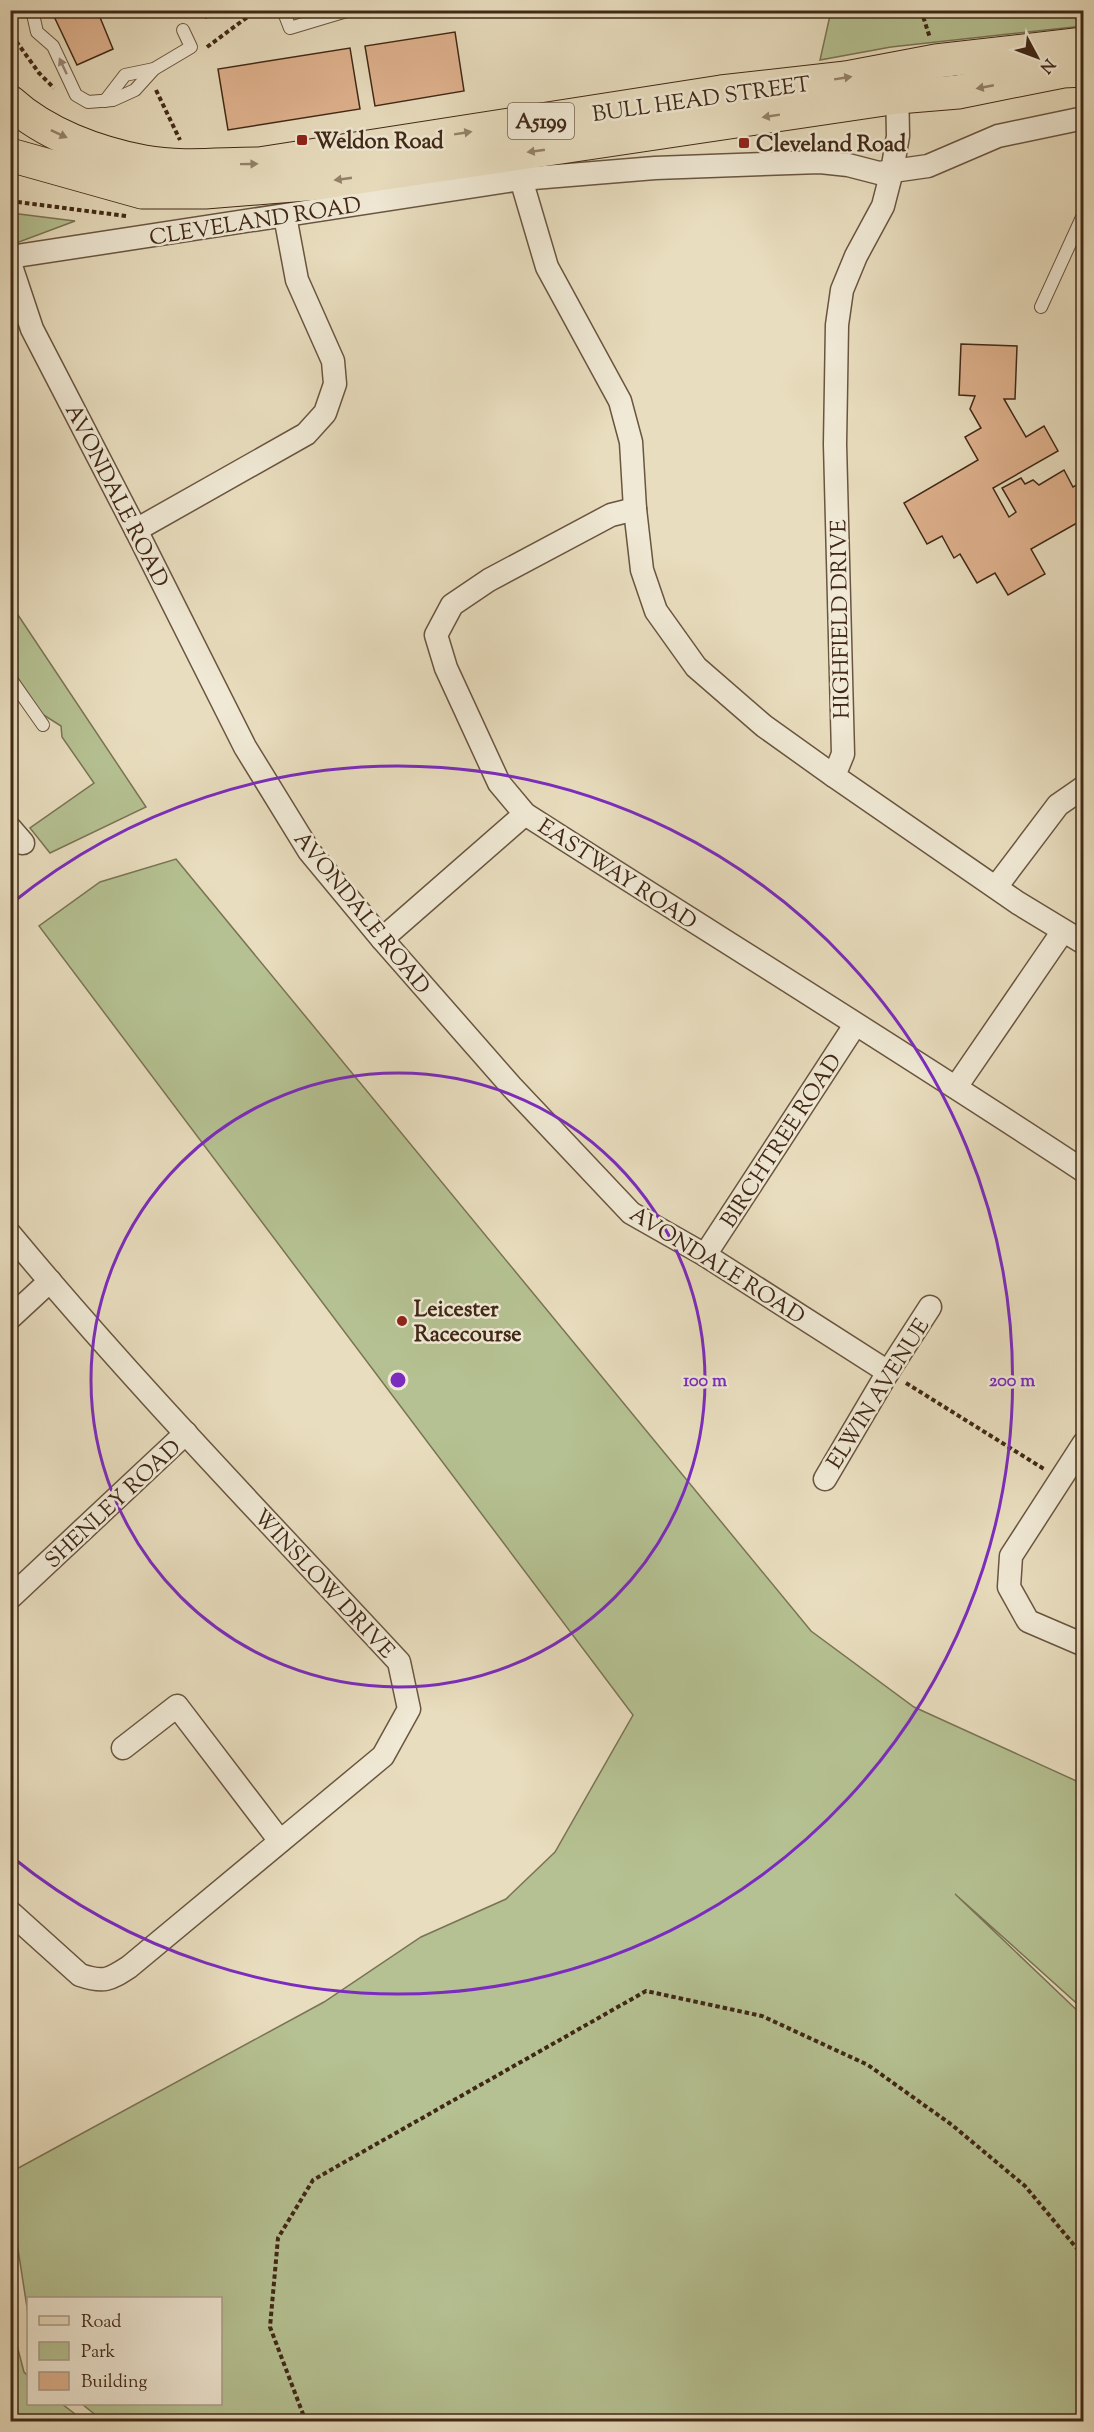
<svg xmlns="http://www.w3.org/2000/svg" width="1094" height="2432" font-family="'Sorts Mill Goudy',serif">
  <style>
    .green { fill: #b5c192; stroke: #7a7454; stroke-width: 1.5 }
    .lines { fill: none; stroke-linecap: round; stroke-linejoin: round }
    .stream { stroke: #748075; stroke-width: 6 }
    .building { fill: #dfb28e; stroke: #402816; stroke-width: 1.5 }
    .service-casing { stroke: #6a5540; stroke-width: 14 }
    .minor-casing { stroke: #6a5540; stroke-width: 25 }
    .primary-casing { stroke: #402816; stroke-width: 35 }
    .path { stroke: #402816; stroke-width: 4; stroke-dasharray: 4.5 3; stroke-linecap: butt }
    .service { stroke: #f0e9d5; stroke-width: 12 }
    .minor { stroke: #f0e9d5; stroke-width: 22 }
    .primary { stroke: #e8ddbe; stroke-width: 33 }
    .oneway { fill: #988876 }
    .oneway2 { fill: #94826a }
    .ring { fill: none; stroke: #7b2cbf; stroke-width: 3 }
    .poi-dot { fill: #8f2418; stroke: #f0e9d5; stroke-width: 2 }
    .labels { text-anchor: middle; stroke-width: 5; stroke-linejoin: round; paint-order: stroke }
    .shield { fill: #f0e9d5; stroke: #75624f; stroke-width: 1.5 }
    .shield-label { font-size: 21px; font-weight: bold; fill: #402816 }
    .street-label { font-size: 22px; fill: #402816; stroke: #f0e9d5 }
    .poi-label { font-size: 22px; font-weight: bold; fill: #402816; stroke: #f0e9d5; text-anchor: start }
    .centre { fill: #7b2cbf; stroke: #f0e9d5; stroke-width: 3 }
    .ring-label { font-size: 18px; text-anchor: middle; font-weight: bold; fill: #7b2cbf; stroke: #f0e9d5; stroke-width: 5; stroke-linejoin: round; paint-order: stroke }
  </style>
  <rect width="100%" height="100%" fill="#e8ddbe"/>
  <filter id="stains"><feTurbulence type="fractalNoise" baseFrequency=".00333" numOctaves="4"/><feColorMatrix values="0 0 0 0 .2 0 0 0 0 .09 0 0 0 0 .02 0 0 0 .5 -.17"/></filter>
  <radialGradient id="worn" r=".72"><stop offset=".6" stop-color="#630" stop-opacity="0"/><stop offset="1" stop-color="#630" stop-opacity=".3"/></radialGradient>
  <g class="green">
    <polygon points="831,11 1076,11 1076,20 1083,23 1083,26 891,47 820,60"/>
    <polygon points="11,213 75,221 11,245"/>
    <polygon points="10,603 146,807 50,853 30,828 94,783 62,737 61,726 42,714 11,668"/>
    <polygon points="176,859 811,1631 914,1707 1083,1784 1083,2009 955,1894 1083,2016 1083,2421 103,2421 82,2404 220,2404 220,2298 28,2298 28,2314 11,2204 11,2172 324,2002 421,1937 506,1899 555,1852 633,1715 39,926 100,882"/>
    <polygon points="11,2323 24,2372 28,2376 28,2404 62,2404 84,2421 11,2421"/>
  </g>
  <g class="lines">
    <polyline class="stream" points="1068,2422 1084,2411"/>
  </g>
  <g class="building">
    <polygon points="51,10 97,10 113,49 77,65"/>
    <polygon points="202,10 223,10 206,18"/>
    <polygon points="455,32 464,91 375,106 365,46"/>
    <polygon points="350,48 360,109 228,130 218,69"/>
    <polygon points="961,344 1017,346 1015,399 1004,399 1026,437 1044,426 1058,451 993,488 1009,517 1016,512 1002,488 1021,478 1025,484 1033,480 1039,485 1064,470 1073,487 1084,481 1084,519 1031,549 1045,574 1008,595 995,573 977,583 960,554 954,558 942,536 927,544 904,503 978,460 965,437 981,428 970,409 975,396 959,395"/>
  </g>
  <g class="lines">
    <g class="service-casing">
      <g id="service">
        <polyline points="32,10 37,32 53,46 76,95 88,102 113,100 135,90 154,69 191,47 183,30"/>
        <polyline points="283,10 290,28 350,10"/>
        <polyline points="105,101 125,75 154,69"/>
        <polyline points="1041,307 1084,213"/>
        <polyline points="10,678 43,725"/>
      </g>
    </g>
    <g class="minor-casing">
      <g id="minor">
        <polyline points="897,84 898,136 892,171 883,206 856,256 842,290 837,325 835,444 843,754 834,776 1018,903 1084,943"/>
        <polyline points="521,179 547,267 620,401 631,442 635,509 642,570 656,611 696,667 764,726 834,776"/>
        <polyline points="10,257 521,179 655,168 820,162 848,165 879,173 928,166 998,136 1084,118"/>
        <polyline points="10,263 32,329 136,530 245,747 309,851 382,939 511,1086 631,1213 705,1255 888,1372"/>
        <path d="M635,509L611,515L489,580L452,605L436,635L446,668L499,783L525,814C711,933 899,1049 1084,1171"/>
        <polyline points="136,530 306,434 325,413 335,384 333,361 297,280 285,216"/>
        <polyline points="10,828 23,843"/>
        <polyline points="996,887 1058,805 1084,787"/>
        <polyline points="382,939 525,814"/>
        <polyline points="956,1087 1063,931"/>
        <path d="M10,1234C133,1382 268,1521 399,1662L409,1709L383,1756L129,1967C109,1980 104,1983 80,1975L10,1912"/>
        <polyline points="705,1255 855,1025"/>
        <polyline points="10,1318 50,1281"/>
        <polyline points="1084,1443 1011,1556 1009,1587 1028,1621 1084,1645"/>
        <polyline points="825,1479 888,1372 930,1307"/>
        <polyline points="10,1598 186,1433"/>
        <polyline points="123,1748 177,1706 280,1841"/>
      </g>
    </g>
    <g class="primary-casing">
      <g id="primary">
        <path d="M10,102C45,134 97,153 144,162C181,169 222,164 259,164L721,92L846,78L936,61L1084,44"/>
        <polyline points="10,155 142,192 205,192 318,183 898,97 958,92 1063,71 1084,70"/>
      </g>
    </g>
    <g class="path">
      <polyline points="921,10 930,38"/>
      <polyline points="16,19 16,41 39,73 54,88"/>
      <polyline points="207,47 257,10"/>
      <polyline points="156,90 180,140"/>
      <polyline points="10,201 126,216"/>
      <polyline points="906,1383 1044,1469"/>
      <polyline points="306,2422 270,2327 278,2238 313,2180 646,1991 762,2016 868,2065 952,2125 1025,2186 1084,2257"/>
    </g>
    <use href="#service" class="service"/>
    <use href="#minor" class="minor"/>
    <use href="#primary" class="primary"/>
  </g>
  <defs><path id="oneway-solid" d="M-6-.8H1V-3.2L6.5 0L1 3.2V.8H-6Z" transform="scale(1.5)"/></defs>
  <use class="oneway" href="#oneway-solid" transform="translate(63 66) rotate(-115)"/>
  <g class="oneway2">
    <use href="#oneway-solid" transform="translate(843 78) rotate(-9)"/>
    <use href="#oneway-solid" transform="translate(985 87) rotate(169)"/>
    <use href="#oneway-solid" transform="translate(771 116) rotate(171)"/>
    <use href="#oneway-solid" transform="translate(463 133) rotate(-9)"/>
    <use href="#oneway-solid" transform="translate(59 134) rotate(25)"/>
    <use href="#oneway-solid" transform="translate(536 151) rotate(172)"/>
    <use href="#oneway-solid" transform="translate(249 164) rotate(-1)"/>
    <use href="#oneway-solid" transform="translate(343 179) rotate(172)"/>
  </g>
  <g class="ring">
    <circle cx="398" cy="1380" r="307"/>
    <path d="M12 903A614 614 0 1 1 12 1857"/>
  </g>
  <g class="poi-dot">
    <rect x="296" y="134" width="12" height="12" rx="3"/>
    <rect x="738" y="137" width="12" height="12" rx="3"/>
    <circle cx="402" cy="1321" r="6"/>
  </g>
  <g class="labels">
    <rect class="shield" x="508" y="103" width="66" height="36" rx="4.5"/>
    <g class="shield-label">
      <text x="541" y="128">A5199</text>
    </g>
    <g class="street-label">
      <text transform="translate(701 98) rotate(-8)" y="8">BULL HEAD STREET</text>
      <text transform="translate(255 220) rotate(-9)" y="8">CLEVELAND ROAD</text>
      <text transform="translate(118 495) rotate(63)" y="8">AVONDALE ROAD</text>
      <text transform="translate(839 619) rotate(-91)" y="8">HIGHFIELD DRIVE</text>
      <text transform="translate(618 873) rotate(33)" y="8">EASTWAY ROAD</text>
      <text transform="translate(363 912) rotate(51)" y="8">AVONDALE ROAD</text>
      <text transform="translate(780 1140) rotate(-57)" y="8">BIRCHTREE ROAD</text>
      <text transform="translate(718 1264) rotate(32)" y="8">AVONDALE ROAD</text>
      <text transform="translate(877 1393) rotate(-58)" y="8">ELWIN AVENUE</text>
      <text transform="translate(112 1503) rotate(-43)" y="8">SHENLEY ROAD</text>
      <text transform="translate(325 1583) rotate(47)" y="8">WINSLOW DRIVE</text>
    </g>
    <g class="poi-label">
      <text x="314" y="148">Weldon Road</text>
      <text x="756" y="151">Cleveland Road</text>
      <text x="414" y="1316">Leicester<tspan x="414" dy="25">Racecourse</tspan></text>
    </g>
  </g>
  <circle cx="398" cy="1380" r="9" class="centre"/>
  <g class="ring-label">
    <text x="705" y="1386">100 m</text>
    <text x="1012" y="1386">200 m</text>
  </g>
  <rect width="1094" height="2432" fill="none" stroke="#e8ddbe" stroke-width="36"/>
  <rect x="12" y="12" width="1070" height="2408" fill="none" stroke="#402816" stroke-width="3"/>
  <rect x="18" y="18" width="1058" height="2396" fill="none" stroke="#402816" stroke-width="1.5"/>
  <rect x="27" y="2297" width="195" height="108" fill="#f0e9d5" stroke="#aa9c89" stroke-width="1.5"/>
  <rect x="39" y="2316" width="30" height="9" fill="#e8ddbe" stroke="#aa9c89" stroke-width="1.5"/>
  <text x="81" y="2327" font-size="18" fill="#402816">Road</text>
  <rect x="39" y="2342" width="30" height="18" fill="#b5c192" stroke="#aa9c89" stroke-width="1.5"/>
  <text x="81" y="2357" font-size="18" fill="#402816">Park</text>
  <rect x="39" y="2372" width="30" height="18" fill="#dfb28e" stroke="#aa9c89" stroke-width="1.5"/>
  <text x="81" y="2387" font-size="18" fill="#402816">Building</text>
  <g transform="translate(1037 57) rotate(131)" stroke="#f0e9d5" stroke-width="4.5" paint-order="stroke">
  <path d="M0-4.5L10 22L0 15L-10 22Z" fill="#402816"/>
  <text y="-9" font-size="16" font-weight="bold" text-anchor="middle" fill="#402816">N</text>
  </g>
  <rect width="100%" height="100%" filter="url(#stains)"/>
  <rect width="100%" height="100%" fill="url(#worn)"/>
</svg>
